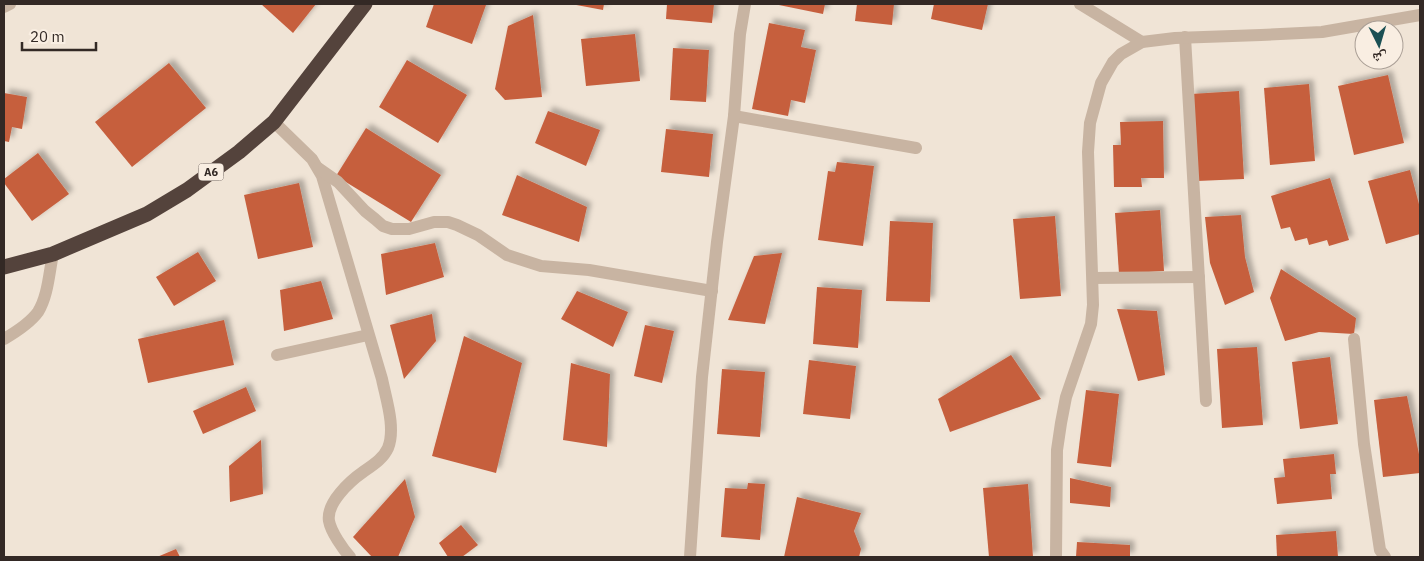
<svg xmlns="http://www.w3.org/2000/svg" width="1424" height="561" font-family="'IBM Plex Sans','Noto Naskh Arabic',sans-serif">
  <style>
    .building { fill: #c65f3e; filter: url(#shadow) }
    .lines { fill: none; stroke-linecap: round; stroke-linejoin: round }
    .lane { stroke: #c8b4a2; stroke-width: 12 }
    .street { stroke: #c8b4a2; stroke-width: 12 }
    .highway { stroke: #54433c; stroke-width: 15 }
    .labels { text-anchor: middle; stroke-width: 4; stroke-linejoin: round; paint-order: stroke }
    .shield { fill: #f9eee2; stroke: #6e645e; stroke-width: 1 }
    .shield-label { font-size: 11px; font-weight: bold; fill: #332925 }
  </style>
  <defs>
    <filter id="shadow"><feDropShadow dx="4.5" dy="-4.5" stdDeviation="2.5" flood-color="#0004"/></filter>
  </defs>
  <rect width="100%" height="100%" fill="#f0e4d6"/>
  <g class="building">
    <polygon points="261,4 316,4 293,33"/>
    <polygon points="434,4 481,4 486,5 472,44 426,27"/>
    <polygon points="571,4 604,4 603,10"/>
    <polygon points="667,4 714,4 712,23 666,19"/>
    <polygon points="774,4 825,4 823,14"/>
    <polygon points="857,4 894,4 892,25 855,21"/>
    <polygon points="934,4 988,4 982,30 931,19"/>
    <polygon points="533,15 542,97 505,100 495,89 508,26"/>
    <polygon points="769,23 805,30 801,47 816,50 805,103 791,100 788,116 752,109"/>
    <polygon points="635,34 640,81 586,86 581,39"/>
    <polygon points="673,48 709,50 706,102 670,100"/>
    <polygon points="407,60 467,95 438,143 379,107"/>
    <polygon points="169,63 206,108 132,167 95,122"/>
    <polygon points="1388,75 1404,143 1354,155 1338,86"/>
    <polygon points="1309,84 1315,161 1270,165 1264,88"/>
    <polygon points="1239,91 1244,179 1197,181 1191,94"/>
    <polygon points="4,93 27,97 22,129 12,127 9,142 4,141"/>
    <polygon points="548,111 600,130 586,166 535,143"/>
    <polygon points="1163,121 1164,178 1141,178 1142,187 1114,187 1113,145 1121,145 1120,122"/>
    <polygon points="366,128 441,175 411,222 336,176"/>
    <polygon points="666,129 713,134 709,177 661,172"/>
    <polygon points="38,153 69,194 32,221 4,183 4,179"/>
    <polygon points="837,162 874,166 863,246 818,240 828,171 835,172"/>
    <polygon points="1410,170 1420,208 1420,234 1386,244 1368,181"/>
    <polygon points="517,175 587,207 579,242 502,215"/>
    <polygon points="1330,178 1349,240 1329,246 1327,240 1309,245 1307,238 1295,241 1290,227 1281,229 1271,196"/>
    <polygon points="299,183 313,247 258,259 244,195"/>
    <polygon points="1160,210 1164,271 1119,274 1115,213"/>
    <polygon points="1241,215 1245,257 1254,292 1225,305 1210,263 1205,217"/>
    <polygon points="1055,216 1061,296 1020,299 1013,219"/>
    <polygon points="890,221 933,223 930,302 886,301"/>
    <polygon points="435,243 444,277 386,295 381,254"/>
    <polygon points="198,252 216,281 174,306 156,277"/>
    <polygon points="782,253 765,324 728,320 754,256"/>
    <polygon points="1281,269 1356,318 1354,334 1319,332 1285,341 1270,298"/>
    <polygon points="321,281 333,319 284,331 280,290"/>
    <polygon points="817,287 862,290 858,348 813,344"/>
    <polygon points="577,291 628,312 613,347 561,319"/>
    <polygon points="1117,309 1157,311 1165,375 1138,381"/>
    <polygon points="432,314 436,341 404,379 390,325"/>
    <polygon points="224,320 234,365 148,383 138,339"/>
    <polygon points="645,325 674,331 662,383 634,376"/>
    <polygon points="464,336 522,363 496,473 432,456"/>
    <polygon points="1257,347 1263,425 1222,428 1217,349"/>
    <polygon points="1011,355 1041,399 950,432 938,399"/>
    <polygon points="1330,357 1338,424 1300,429 1292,362"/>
    <polygon points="809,360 856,366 850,419 803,414"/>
    <polygon points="571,363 610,374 607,447 563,440"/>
    <polygon points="722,369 765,372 760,437 717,434"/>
    <polygon points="246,387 256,411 203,434 193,411"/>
    <polygon points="1086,390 1119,394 1111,467 1077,463"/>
    <polygon points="1407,396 1420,459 1420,473 1383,477 1374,400"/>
    <polygon points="261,440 263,494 230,502 229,466"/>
    <polygon points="1334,454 1336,474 1330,474 1332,499 1277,504 1274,478 1285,477 1283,459"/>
    <polygon points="1070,478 1111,487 1110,507 1070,503"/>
    <polygon points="405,479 415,517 398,557 372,557 353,537"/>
    <polygon points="748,483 765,484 760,540 721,537 725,488 747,489"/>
    <polygon points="1028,484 1033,557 989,557 983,488"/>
    <polygon points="797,497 861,513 854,531 861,549 859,557 784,557"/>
    <polygon points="461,525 478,545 462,557 448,557 439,543"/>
    <polygon points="1336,531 1338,557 1277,557 1276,535"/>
    <polygon points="1077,542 1130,545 1130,557 1076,557"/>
    <polygon points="176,549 180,557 157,557"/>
  </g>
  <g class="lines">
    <path class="lane" d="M4,339C16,332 30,323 38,312C48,296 49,273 53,254"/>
    <g class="street">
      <polyline points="1080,4 1142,42"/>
      <polyline points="4,7 10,4"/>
      <polyline points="1185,37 1206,401"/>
      <polyline points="734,116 916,148"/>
      <path d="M274,122L312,159L322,176L382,379C386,399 396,428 388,448C383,459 373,465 363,472C350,481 326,503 329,521C331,532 343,549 350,557"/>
      <polyline points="318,168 338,182 365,211 375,219 383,226 392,229 409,229 434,222 448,222 457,225 478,235 507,255 541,266 589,270 712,291"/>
      <polyline points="1093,278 1199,277"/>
      <polyline points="1354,339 1364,444 1380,550 1385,557"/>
      <polyline points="277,355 368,335"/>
      <polyline points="690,557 702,377 717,242 734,116 740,34 745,4"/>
      <polyline points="1056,557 1057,450 1061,423 1066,397 1091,324 1093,305 1088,152 1090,123 1101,83 1113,62 1121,54 1142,42 1175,38 1261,35 1322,32 1420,15"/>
    </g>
    <polyline class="highway" points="4,267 53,254 147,214 187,190 239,152 274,122 365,4"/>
  </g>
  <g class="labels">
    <rect class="shield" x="198.5" y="163.5" width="25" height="17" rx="4"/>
    <g class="shield-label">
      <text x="211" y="176">A6</text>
    </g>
  </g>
  <rect width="1424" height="561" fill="none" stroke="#332925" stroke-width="10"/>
  <g transform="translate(1379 45) rotate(175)"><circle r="24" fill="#f9eee2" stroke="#aa9f96"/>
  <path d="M0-4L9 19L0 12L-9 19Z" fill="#1b5054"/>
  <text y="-8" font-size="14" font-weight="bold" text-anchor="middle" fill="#332925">ش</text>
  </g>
  <path d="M22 42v8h74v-8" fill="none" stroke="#332925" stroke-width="2.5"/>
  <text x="30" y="42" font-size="15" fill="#332925" stroke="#f9eee2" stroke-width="4" paint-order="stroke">20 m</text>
</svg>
